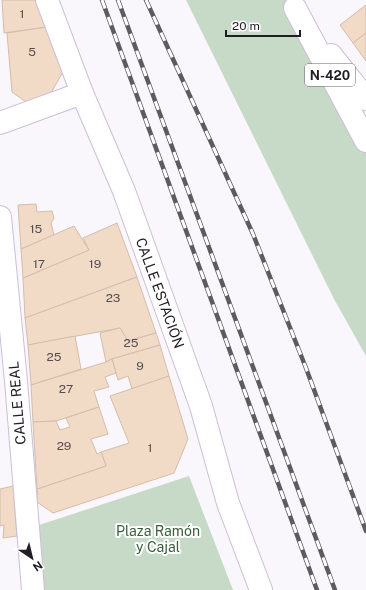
<svg xmlns="http://www.w3.org/2000/svg" width="366" height="590" font-family="'Public Sans',sans-serif">
  <style>
    .green { fill: #c7d9c7 }
    .building { fill: #f1dac6; stroke: #d4bdaa }
    .lines { fill: none; stroke-linecap: round; stroke-linejoin: round }
    .street-casing { stroke: #ccbed7; stroke-width: 24 }
    .highway-casing { stroke: #ccbed7; stroke-width: 24 }
    .street { stroke: #fff; stroke-width: 22 }
    .highway { stroke: #fff; stroke-width: 22 }
    .rail-casing { stroke: #5e5a61; stroke-width: 4.5 }
    .rail { stroke: #fff; stroke-width: 3; stroke-dasharray: 9; stroke-linecap: butt }
    .labels { text-anchor: middle; stroke-width: 4; stroke-linejoin: round; paint-order: stroke }
    .number-label { font-size: 12px; fill: #554c4d }
    .shield { fill: #fff; stroke: #646066; stroke-width: 1 }
    .shield-label { font-size: 13px; font-weight: bold; fill: #211c25 }
    .street-label { font-size: 14px; fill: #211c25; stroke: #fff }
    .park-label { font-size: 14px; fill: #385e3b; stroke: #fff }
  </style>
  <rect width="100%" height="100%" fill="#f9f7fc"/>
  <g class="green">
    <polygon points="186,0 289,0 366,141 366,356 334,299"/>
    <polygon points="189,476 233,590 33,590 27,529"/>
  </g>
  <g class="building">
    <polygon points="2,0 37,0 47,27 4,33"/>
    <polygon points="366,5 366,33 353,43 340,25"/>
    <polygon points="47,27 64,70 51,93 26,102 12,92 7,33"/>
    <polygon points="366,33 366,61 353,43"/>
    <polygon points="36,204 37,212 52,211 54,218 51,223 54,235 21,249 18,205"/>
    <polygon points="117,223 137,277 25,318 23,278 89,250 83,238"/>
    <polygon points="74,226 89,250 23,278 21,249"/>
    <polygon points="137,277 156,333 128,341 120,328 28,345 25,318"/>
    <polygon points="120,328 128,341 156,333 160,345 112,359 106,362 100,333"/>
    <polygon points="75,336 81,369 31,385 28,345"/>
    <polygon points="160,345 169,376 132,389 128,376 118,380 112,359"/>
    <polygon points="112,359 116,373 105,377 109,387 94,391 99,407 56,421 33,422 31,385 106,362"/>
    <polygon points="169,376 188,439 174,473 53,513 37,502 37,489 106,466 101,452 129,443 110,396"/>
    <polygon points="99,407 108,434 91,439 97,454 101,452 106,466 37,489 33,422 56,421 60,430 70,427 66,418"/>
    <polygon points="13,486 17,536 3,538 4,525 0,526 0,489"/>
  </g>
  <g class="lines">
    <g class="street-casing">
      <g id="street">
        <polyline points="47,0 82,93 124,191 201,406 228,503 261,590"/>
        <polyline points="0,123 82,93"/>
        <polyline points="0,217 16,381 33,590"/>
      </g>
    </g>
    <g class="highway-casing">
      <g id="highway">
        <polyline points="295,8 366,141"/>
        <polyline points="331,55 366,99"/>
      </g>
    </g>
    <use href="#street" class="street"/>
    <use href="#highway" class="highway"/>
    <g class="rail-casing">
      <g id="rail">
        <polyline points="102,0 317,590"/>
        <polyline points="118,0 335,590"/>
        <polyline points="146,0 253,234 306,368 366,531"/>
      </g>
    </g>
    <use href="#rail" class="rail"/>
  </g>
  <g class="labels">
    <g class="number-label">
      <text x="22" y="18">1</text>
      <text x="32" y="56">5</text>
      <text x="36" y="233">15</text>
      <text x="39" y="268">17</text>
      <text x="95" y="268">19</text>
      <text x="113" y="302">23</text>
      <text x="131" y="347">25</text>
      <text x="54" y="361">25</text>
      <text x="140" y="370">9</text>
      <text x="66" y="393">27</text>
      <text x="64" y="450">29</text>
      <text x="150" y="452">1</text>
    </g>
    <rect class="shield" x="305" y="64" width="50" height="22" rx="3"/>
    <g class="shield-label">
      <text x="330" y="80">N-420</text>
    </g>
    <g class="street-label">
      <text transform="translate(160 293) rotate(70)" y="5">CALLE ESTACIÓN</text>
      <text transform="translate(17 403) rotate(-95)" y="5">CALLE REAL</text>
    </g>
    <g class="park-label">
      <text x="158" y="536">Plaza Ramón<tspan x="158" dy="16">y Cajal</tspan></text>
    </g>
  </g>
  <g transform="translate(32 558) rotate(145)" stroke="#ffffff" stroke-width="3" paint-order="stroke">
  <path d="M0-3L7 15L0 10L-7 15Z" fill="#211c25"/>
  <text y="-6" font-size="11" font-weight="bold" text-anchor="middle" fill="#211c25">N</text>
  </g>
  <path d="M226 30v6h74v-6" fill="none" stroke="#211c25" stroke-width="2"/>
  <text x="232" y="30" font-size="12" fill="#211c25" stroke="#ffffff" stroke-width="3" paint-order="stroke">20 m</text>
</svg>
